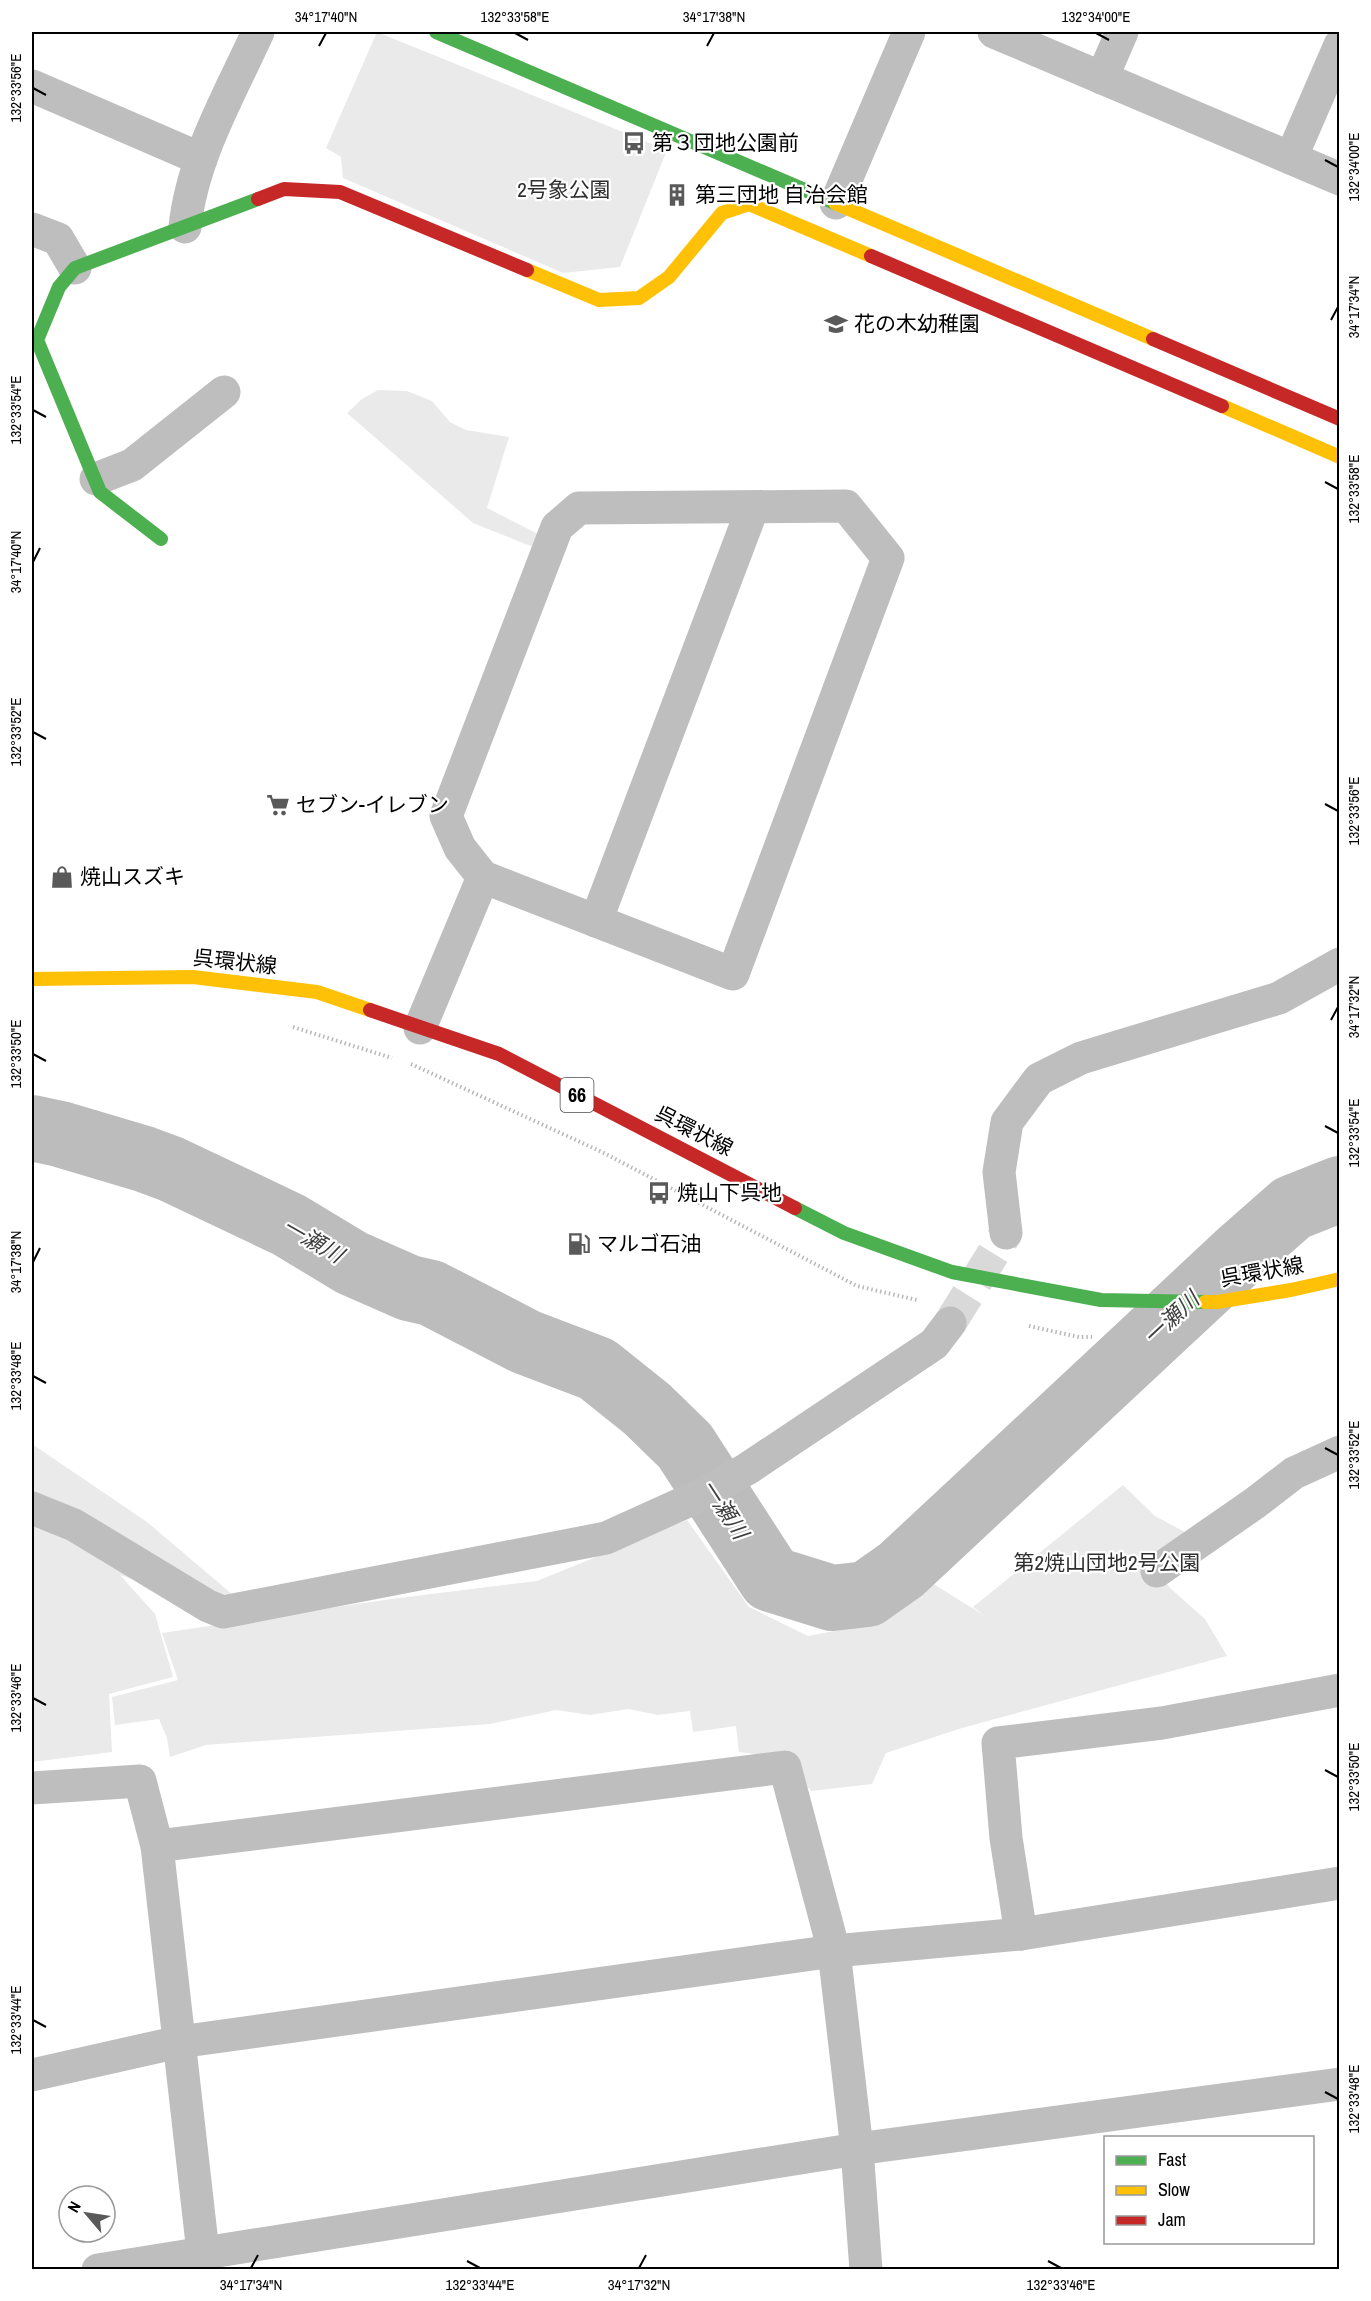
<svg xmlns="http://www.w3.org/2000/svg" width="1371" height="2301" font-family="'Archivo Narrow','Noto Sans JP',sans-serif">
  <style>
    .green { fill: #eaeaea }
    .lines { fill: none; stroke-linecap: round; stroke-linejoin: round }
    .river { stroke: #bcbcbc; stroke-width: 66 }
    .street-tunnel { stroke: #d9d9d9; stroke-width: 33; stroke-dasharray: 33 16; stroke-linecap: butt }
    .path { stroke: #b8b8b8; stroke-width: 4; stroke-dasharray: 1.5 3; stroke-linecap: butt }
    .street { stroke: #bebebe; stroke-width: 33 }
    .fast { stroke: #4caf50; stroke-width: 14 }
    .slow { stroke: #ffc107; stroke-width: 14 }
    .jam { stroke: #c62828; stroke-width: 14 }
    .ticks { fill: none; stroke: #000; stroke-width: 2 }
    .labels { text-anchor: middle; stroke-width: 4.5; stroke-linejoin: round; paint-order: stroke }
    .shield { fill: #fff; stroke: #4c4c4c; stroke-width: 1.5 }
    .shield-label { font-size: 20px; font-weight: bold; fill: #000 }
    .poi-label { font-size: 21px; fill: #000; stroke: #fff; text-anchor: start }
    .park-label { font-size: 21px; fill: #2f2f2f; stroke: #fff }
    .street-label { font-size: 21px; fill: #000; stroke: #fff }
    .water-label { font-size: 22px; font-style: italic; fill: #404040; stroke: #fff }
    .neatline { fill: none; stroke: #000; stroke-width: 2 }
    .ticks-label { font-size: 15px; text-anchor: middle; fill: #000 }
  </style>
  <rect width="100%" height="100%" fill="#fff"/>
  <g class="green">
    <polygon points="377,32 667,150 620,267 563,273 343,178 341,157 326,148"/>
    <polygon points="378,390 407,391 432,401 450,422 466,430 509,437 487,508 546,538 543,551 473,523 347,413 362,399"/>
    <polygon points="32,1444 147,1522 233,1595 166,1590 120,1575 155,1614 173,1677 109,1694 112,1752 32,1762"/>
    <polygon points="1123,1485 1155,1516 1194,1537 1157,1571 1170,1588 1205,1619 1227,1656 962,1728 886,1753 872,1784 811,1791 784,1758 739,1752 736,1726 693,1732 690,1711 658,1715 628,1709 590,1715 556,1710 490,1724 206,1745 170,1757 167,1738 159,1719 115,1725 112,1697 178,1680 162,1633 391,1599 537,1581 687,1520 749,1607 808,1636 871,1624 914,1592 927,1580 985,1616 973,1607"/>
  </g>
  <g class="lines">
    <polyline class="river" points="32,1128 60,1134 144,1159 171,1169 289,1225 352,1263 409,1288 431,1293 526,1342 597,1369 647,1409 685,1446 771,1579 832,1598 867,1594 901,1570 1242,1252 1292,1208 1340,1189"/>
    <polyline class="street-tunnel" points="950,1323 1006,1233"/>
    <g class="path">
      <polyline points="293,1027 392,1058"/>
      <polyline points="411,1064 604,1153 857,1286 917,1300"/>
      <polyline points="1029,1326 1079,1337 1092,1337"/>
    </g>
    <g class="street">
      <polyline points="994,32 1340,179"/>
      <polyline points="1102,78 1122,32"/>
      <polyline points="32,86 201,159"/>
      <polyline points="1291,158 1340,45"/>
      <polyline points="836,203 909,32"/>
      <path d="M185,227C192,158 230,94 258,32"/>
      <polyline points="32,229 58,239 75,268"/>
      <polyline points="96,479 132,465 224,392"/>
      <polyline points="596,921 753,507"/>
      <polyline points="420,1028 483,877 460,848 446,816 557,527 579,508 846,506 888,558 733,974 483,877"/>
      <polyline points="1006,1233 999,1172 1007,1122 1039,1079 1081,1058 1279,998 1340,964"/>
      <polyline points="32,1508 74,1525 208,1606 223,1612 606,1538 701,1495 747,1469 934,1344 950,1323"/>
      <polyline points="1157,1571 1255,1503 1294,1473 1340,1452"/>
      <polyline points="32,1788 140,1781 157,1846 205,2270"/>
      <polyline points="157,1846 785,1767 834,1951 857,2149 866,2270"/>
      <polyline points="1021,1934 1006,1838 998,1743 1162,1723 1340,1690"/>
      <polyline points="32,2075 179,2042 834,1951 1021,1934 1340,1883"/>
      <polyline points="98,2270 857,2149 1340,2084"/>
    </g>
    <g class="fast">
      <polyline points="436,32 835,203"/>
      <polyline points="161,539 100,492 37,340 59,287 75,268 258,199"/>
      <polyline points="795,1208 844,1233 952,1272 1101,1300 1205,1302"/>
    </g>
    <g class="slow">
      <polyline points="835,203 1153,339"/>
      <polyline points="527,270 599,300 639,298 669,277 722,213 749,204 871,256"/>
      <polyline points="1222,406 1340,457"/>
      <polyline points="32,979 193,977 317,992 370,1010"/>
      <polyline points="1205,1302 1217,1302 1291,1290 1340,1279"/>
    </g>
    <g class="jam">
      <polyline points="258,199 284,189 340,192 527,270"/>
      <polyline points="871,256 1222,406"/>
      <polyline points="1153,339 1340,419"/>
      <polyline points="370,1010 499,1054 795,1208"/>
    </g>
  </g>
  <path class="ticks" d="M515,33L528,40M1096,33L1109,40M319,46L326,33M707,46L714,33M33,88L46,95M1325,160L1338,167M1331,320L1338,307M33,410L46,417M1325,482L1338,489M33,562L40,548M33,732L46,739M1325,804L1338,811M1331,1020L1338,1007M33,1054L46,1061M1325,1126L1338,1133M33,1262L40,1248M33,1376L46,1383M1325,1448L1338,1455M33,1698L46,1705M1325,1770L1338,1777M33,2020L46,2027M1325,2092L1338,2099M467,2261L480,2268M1048,2261L1061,2268M251,2268L258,2255M639,2268L646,2255"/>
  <defs>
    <g id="bus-bare" transform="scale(1.8)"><path d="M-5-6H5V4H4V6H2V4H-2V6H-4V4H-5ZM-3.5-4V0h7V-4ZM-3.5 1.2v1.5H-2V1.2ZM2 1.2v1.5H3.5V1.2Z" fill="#595959" stroke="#fff" stroke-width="2.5" paint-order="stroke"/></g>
    <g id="building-bare" transform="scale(1.8)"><path d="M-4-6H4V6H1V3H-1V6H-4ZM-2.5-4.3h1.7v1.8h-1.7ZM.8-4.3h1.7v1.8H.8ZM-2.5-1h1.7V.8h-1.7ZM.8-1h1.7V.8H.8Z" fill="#595959" stroke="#fff" stroke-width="2.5" paint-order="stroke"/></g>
    <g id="school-bare" transform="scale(1.8)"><path d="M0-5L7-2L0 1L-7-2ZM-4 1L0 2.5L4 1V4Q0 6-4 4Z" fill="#595959" stroke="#fff" stroke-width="2.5" paint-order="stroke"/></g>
    <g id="supermarket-bare" transform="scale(1.8)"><path d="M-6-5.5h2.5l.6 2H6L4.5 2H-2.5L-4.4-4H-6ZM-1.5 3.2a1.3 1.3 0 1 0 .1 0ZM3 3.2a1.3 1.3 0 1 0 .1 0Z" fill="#595959" stroke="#fff" stroke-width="2.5" paint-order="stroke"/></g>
    <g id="shop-bare" transform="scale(1.8)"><path d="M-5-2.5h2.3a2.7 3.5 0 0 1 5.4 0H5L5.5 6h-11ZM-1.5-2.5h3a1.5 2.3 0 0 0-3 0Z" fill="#595959" stroke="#fff" stroke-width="2.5" paint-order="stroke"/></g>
    <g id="fuel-bare" transform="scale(1.8)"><path d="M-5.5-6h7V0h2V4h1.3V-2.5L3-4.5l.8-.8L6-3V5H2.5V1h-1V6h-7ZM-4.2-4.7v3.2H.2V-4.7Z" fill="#595959" stroke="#fff" stroke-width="2.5" paint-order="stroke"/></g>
  </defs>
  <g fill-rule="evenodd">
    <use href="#bus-bare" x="634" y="143"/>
    <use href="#building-bare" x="677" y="195"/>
    <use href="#school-bare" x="836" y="324"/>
    <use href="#supermarket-bare" x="278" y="805"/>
    <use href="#shop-bare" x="62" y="877"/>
    <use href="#bus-bare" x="659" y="1193"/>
    <use href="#fuel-bare" x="579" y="1244"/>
  </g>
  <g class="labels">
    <rect class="shield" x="560.5" y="1078" width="33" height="34" rx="4.5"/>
    <g class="shield-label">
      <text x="577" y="1102">66</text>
    </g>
    <g class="poi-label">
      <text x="652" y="150">第３団地公園前</text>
      <text x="695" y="202">第三団地 自治会館</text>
      <text x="854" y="331">花の木幼稚園</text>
      <text x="296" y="812">セブン-イレブン</text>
      <text x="80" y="884">焼山スズキ</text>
      <text x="677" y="1200">焼山下呉地</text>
      <text x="597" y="1251">マルゴ石油</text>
    </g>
    <g class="park-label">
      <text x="564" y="197">2号象公園</text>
      <text x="1107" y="1570">第2焼山団地2号公園</text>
    </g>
    <g class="street-label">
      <text transform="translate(235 962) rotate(6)" y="7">呉環状線</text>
      <text transform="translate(694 1131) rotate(27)" y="7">呉環状線</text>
      <text transform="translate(1262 1272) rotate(-10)" y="7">呉環状線</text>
    </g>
    <g class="water-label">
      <text transform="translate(313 1240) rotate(30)" y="8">一瀬川</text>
      <text transform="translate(1171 1318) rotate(-43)" y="8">一瀬川</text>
      <text transform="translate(725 1509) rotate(57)" y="8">一瀬川</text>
    </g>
  </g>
  <rect width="1371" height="2301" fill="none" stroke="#ffffff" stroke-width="66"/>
  <rect x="1104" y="2136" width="210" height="108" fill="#ffffff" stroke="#999999" stroke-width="1.5"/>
  <rect x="1116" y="2156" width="30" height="9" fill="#4caf50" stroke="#999999" stroke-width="1.5"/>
  <text x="1158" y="2166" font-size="18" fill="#000000">Fast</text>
  <rect x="1116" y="2186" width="30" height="9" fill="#ffc107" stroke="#999999" stroke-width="1.5"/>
  <text x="1158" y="2196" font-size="18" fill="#000000">Slow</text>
  <rect x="1116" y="2216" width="30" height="9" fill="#c62828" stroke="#999999" stroke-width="1.5"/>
  <text x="1158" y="2226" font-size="18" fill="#000000">Jam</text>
  <g transform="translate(87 2214) rotate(299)"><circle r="28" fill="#ffffff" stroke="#999999" stroke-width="1.5"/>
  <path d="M0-4.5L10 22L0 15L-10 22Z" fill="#595959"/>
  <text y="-9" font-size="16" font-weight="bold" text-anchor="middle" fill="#000000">N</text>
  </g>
  <rect x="33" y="33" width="1305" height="2235" class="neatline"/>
  <g class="ticks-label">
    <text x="326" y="22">34°17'40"N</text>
    <text x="515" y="22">132°33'58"E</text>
    <text x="714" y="22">34°17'38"N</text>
    <text x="1096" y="22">132°34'00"E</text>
    <text transform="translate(16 88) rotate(-90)" y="5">132°33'56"E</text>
    <text transform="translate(1354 167) rotate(-90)" y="5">132°34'00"E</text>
    <text transform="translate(1354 307) rotate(-90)" y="5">34°17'34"N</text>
    <text transform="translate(16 410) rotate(-90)" y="5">132°33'54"E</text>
    <text transform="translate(1354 489) rotate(-90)" y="5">132°33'58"E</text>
    <text transform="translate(16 562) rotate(-90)" y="5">34°17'40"N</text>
    <text transform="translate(16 732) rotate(-90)" y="5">132°33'52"E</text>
    <text transform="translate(1354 811) rotate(-90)" y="5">132°33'56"E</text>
    <text transform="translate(1354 1007) rotate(-90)" y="5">34°17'32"N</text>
    <text transform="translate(16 1054) rotate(-90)" y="5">132°33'50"E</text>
    <text transform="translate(1354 1133) rotate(-90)" y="5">132°33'54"E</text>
    <text transform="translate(16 1262) rotate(-90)" y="5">34°17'38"N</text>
    <text transform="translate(16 1376) rotate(-90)" y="5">132°33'48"E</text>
    <text transform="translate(1354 1455) rotate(-90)" y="5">132°33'52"E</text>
    <text transform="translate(16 1698) rotate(-90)" y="5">132°33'46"E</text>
    <text transform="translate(1354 1777) rotate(-90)" y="5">132°33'50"E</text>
    <text transform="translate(16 2020) rotate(-90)" y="5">132°33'44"E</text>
    <text transform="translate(1354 2099) rotate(-90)" y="5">132°33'48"E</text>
    <text x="251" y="2290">34°17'34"N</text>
    <text x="480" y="2290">132°33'44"E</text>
    <text x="639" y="2290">34°17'32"N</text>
    <text x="1061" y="2290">132°33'46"E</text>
  </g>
</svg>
